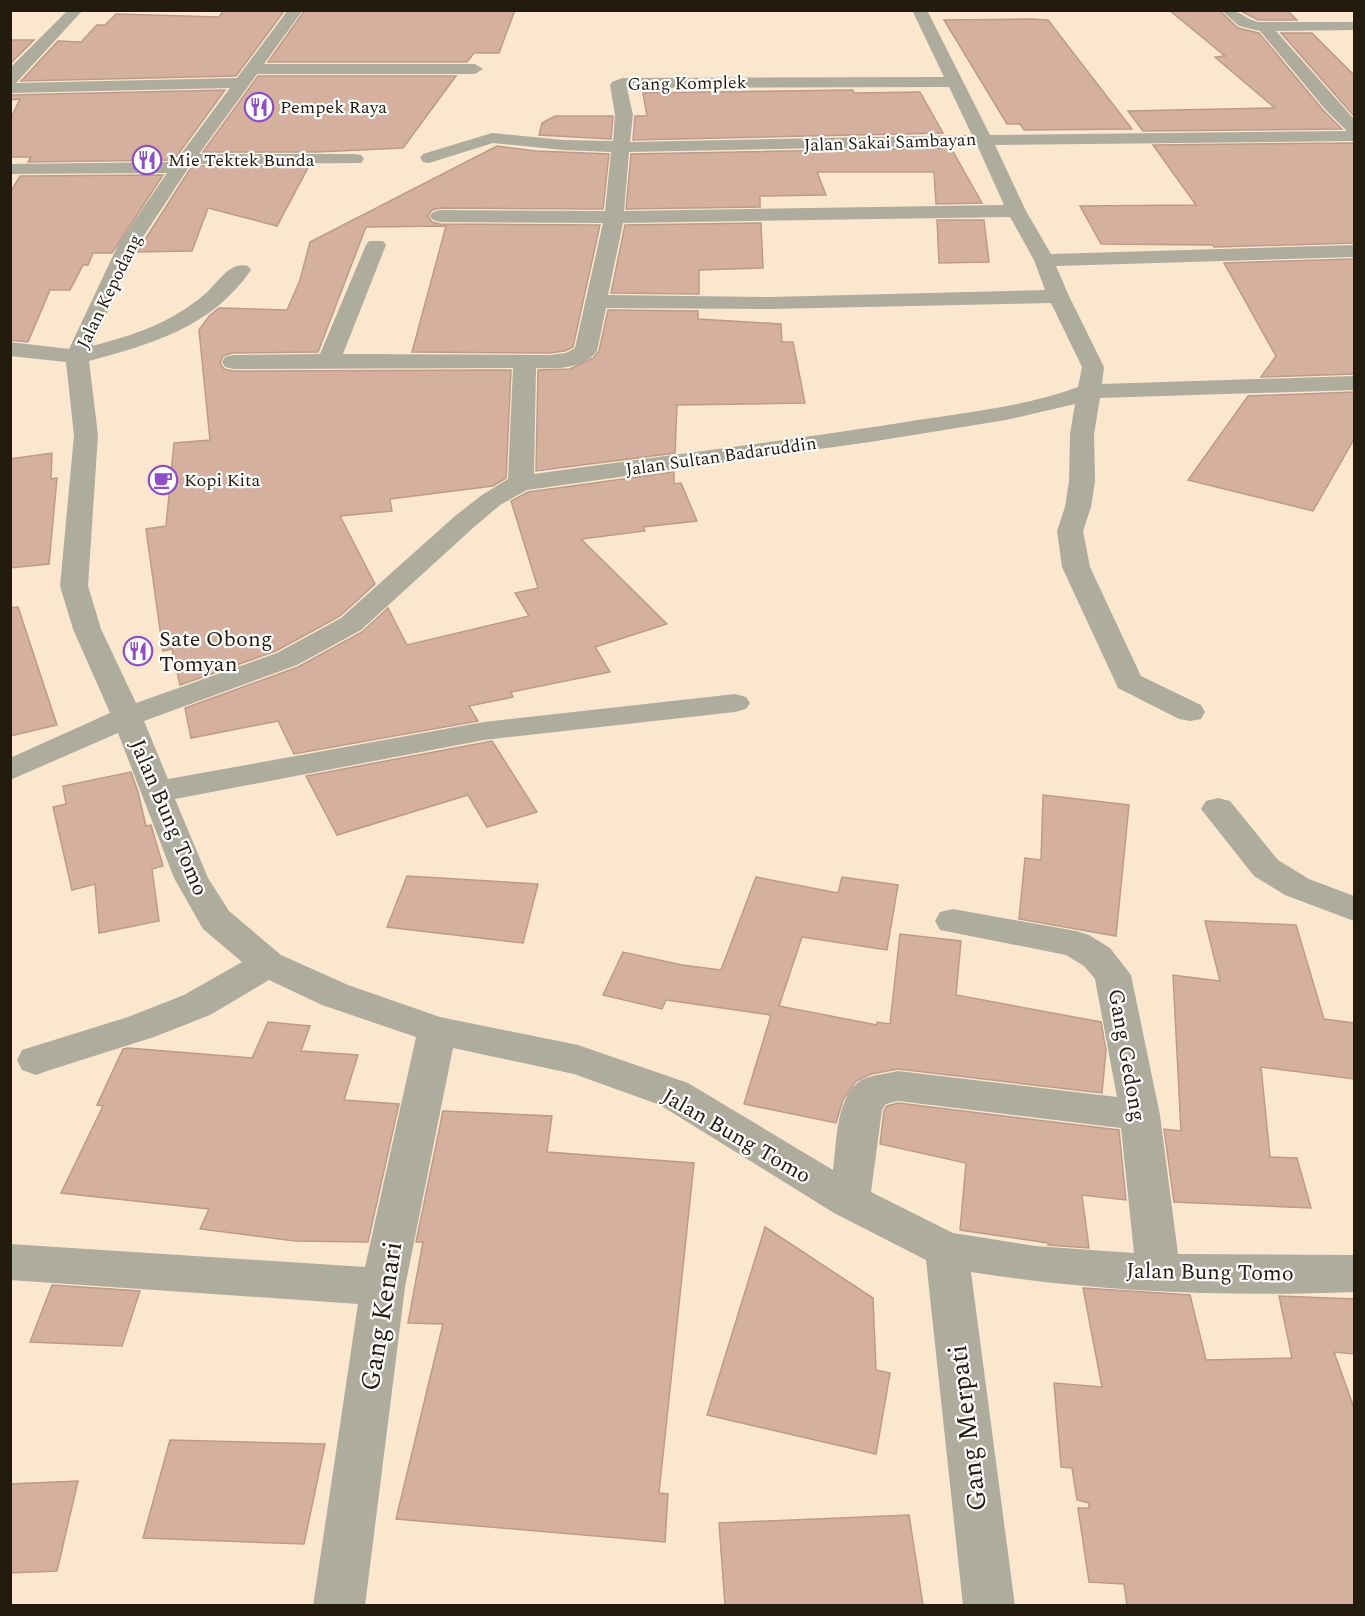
<svg xmlns="http://www.w3.org/2000/svg" width="1365" height="1616" font-family="Spectral,serif">
  <style>
    .building { fill: #d5b09e; stroke: #be9a88; stroke-width: 1.5 }
    .lines { fill: none; stroke-linecap: round; stroke-linejoin: round }
    .minor { fill: #aeac9c; fill-rule: evenodd }
    .labels { text-anchor: middle; stroke-width: 4.5; stroke-linejoin: round; paint-order: stroke }
    .far-street-label { font-size: 18px; fill: #241b0f; stroke: #fff }
    .far-poi-label { font-size: 18px; fill: #241b0f; stroke: #fff; text-anchor: start }
    .poi-label { font-size: 22px; fill: #241b0f; stroke: #fff; text-anchor: start }
    .street-label { font-size: 22px; fill: #241b0f; stroke: #fff }
    .near-street-label { font-size: 27px; fill: #241b0f; stroke: #fff }
  </style>
  <rect width="100%" height="100%" fill="#fbe7ce"/>
  <g class="building">
    <polygon points="239,10 285,10 236,76 21,81 58,41 81,42 97,25 105,25 116,14 219,17 223,11"/>
    <polygon points="305,10 515,10 499,53 474,53 467,62 268,62"/>
    <polygon points="1169,10 1219,10 1238,28 1259,33 1323,110 1342,129 1143,131 1128,111 1275,108 1215,57 1225,56"/>
    <polygon points="1239,10 1287,10 1297,20 1258,20"/>
    <polygon points="1030,19 1048,20 1132,129 1024,130 1020,124 1007,124 944,20"/>
    <polygon points="1281,33 1312,33 1354,75 1354,116"/>
    <polygon points="10,40 34,40 10,64"/>
    <polygon points="258,76 456,76 403,148 317,152 203,152"/>
    <polygon points="225,90 174,160 28,162 31,157 10,157 10,120 20,99 10,100 10,95"/>
    <polygon points="853,90 854,93 920,92 943,133 633,140 635,116 647,116 643,93"/>
    <polygon points="555,116 613,116 611,139 539,135 542,123"/>
    <polygon points="1354,143 1354,243 1214,247 1213,245 1101,244 1080,206 1196,205 1153,145"/>
    <polygon points="497,146 536,151 609,154 603,209 440,208 432,210 428,216 432,222 440,224 600,225 573,347 565,351 549,353 412,352 446,226 366,227 318,352 232,353 223,356 220,363 224,369 233,371 511,370 506,478 493,486 390,499 392,511 340,516 375,584 340,616 276,651 180,685 172,649 163,651 146,529 166,526 174,443 210,440 199,330 210,315 219,308 287,310 300,280 310,242"/>
    <polygon points="951,148 982,203 936,204 934,172 817,172 826,195 760,196 760,207 626,209 631,154"/>
    <polygon points="192,166 309,166 277,226 208,208 192,251 137,252"/>
    <polygon points="163,175 112,253 93,253 88,265 83,265 70,290 50,290 28,342 10,340 10,193 20,176"/>
    <polygon points="937,220 984,220 989,262 939,263"/>
    <polygon points="761,223 763,268 699,270 699,294 611,293 625,225"/>
    <polygon points="1354,259 1354,374 1261,377 1276,356 1224,263"/>
    <polygon points="608,310 698,311 698,319 781,324 782,342 793,342 805,403 677,405 675,453 536,471 538,370 570,369 593,358 599,351"/>
    <polygon points="1354,392 1354,439 1313,511 1188,480 1248,396"/>
    <polygon points="52,453 51,479 57,478 49,564 10,568 10,459"/>
    <polygon points="674,472 674,484 681,483 697,521 643,527 645,531 581,539 667,624 595,647 610,672 511,692 513,697 469,706 478,721 294,754 278,721 191,738 185,708 298,667 362,632 388,608 407,645 529,616 515,593 538,588 511,501 528,492"/>
    <polygon points="18,607 57,725 10,736 10,608"/>
    <polygon points="492,741 537,812 487,827 468,795 337,835 306,776"/>
    <polygon points="131,772 138,792 146,826 151,825 163,866 152,869 159,921 99,933 95,884 72,890 53,807 66,804 63,786"/>
    <polygon points="1043,795 1129,805 1116,936 1019,919 1025,858 1041,860"/>
    <polygon points="407,876 538,884 523,943 387,927"/>
    <polygon points="756,877 838,893 842,877 898,885 887,950 802,937 779,1006 877,1025 877,1022 890,1024 900,934 961,941 956,995 1101,1022 1106,1050 1102,1093 898,1069 871,1074 856,1081 843,1100 836,1123 744,1104 771,1015 666,1000 662,1009 603,995 623,952 682,965 721,970"/>
    <polygon points="1205,921 1296,925 1324,1019 1354,1023 1354,1079 1261,1067 1270,1157 1297,1158 1311,1208 1174,1202 1164,1129 1181,1131 1173,975 1220,981"/>
    <polygon points="268,1022 310,1026 301,1051 358,1055 344,1100 399,1104 368,1242 295,1241 200,1229 209,1209 61,1193 103,1106 97,1105 123,1049 128,1048 252,1058"/>
    <polygon points="898,1103 1119,1130 1126,1200 1082,1195 1089,1248 1048,1245 1048,1243 960,1230 966,1163 880,1144 884,1111 887,1106"/>
    <polygon points="443,1111 552,1116 547,1152 694,1163 659,1493 668,1494 665,1542 396,1519 443,1324 408,1323 423,1242 416,1242"/>
    <polygon points="765,1227 873,1298 876,1370 890,1373 876,1454 707,1415"/>
    <polygon points="52,1285 140,1291 122,1346 30,1342"/>
    <polygon points="1083,1288 1190,1295 1206,1360 1292,1358 1279,1296 1354,1299 1354,1354 1334,1352 1354,1408 1354,1605 1127,1605 1124,1584 1089,1582 1078,1508 1089,1508 1089,1503 1077,1500 1072,1468 1061,1467 1054,1383 1102,1387"/>
    <polygon points="170,1440 325,1444 304,1544 143,1538"/>
    <polygon points="78,1481 57,1571 10,1573 10,1484"/>
    <polygon points="909,1515 923,1605 725,1605 719,1523"/>
  </g>
  <g class="lines">
    <g class="minor">
      <path d="M68,10H83L16,83L237,78L288,10H303L264,64H475L483,69L475,74H257L199,154H355L361,155L364,159L361,163L191,164L139,243L92,346C134,335 171,323 205,294C218,283 229,261 248,266L251,270C212,327 152,344 89,361L98,435L88,586L101,629L136,703L277,653L341,618L455,516L482,495L508,479L513,368L233,369L225,367L222,362L225,357L233,355L320,354L366,245L369,241H383L386,245L343,354L549,355L566,353L575,348L603,223L440,222L433,220L430,216L433,212L440,210L605,211L611,152L563,150L493,143L429,163L423,162L420,158L423,154L492,133L563,140L613,141L615,115L610,85L612,82L622,78L944,77L912,10H927L990,135L1347,131L1325,109L1260,31L1239,26L1221,10C1244,10 1240,17 1258,22H1354V30L1276,31L1354,119V141L995,145L1026,211L1051,254L1354,245V257L1056,266L1069,296L1104,367L1102,384L1354,376V390L1100,398L1094,434L1095,481L1091,507L1083,531L1090,567L1141,676L1201,705L1205,712L1201,719L1190,721L1179,719L1118,688L1062,567L1057,531L1065,507L1069,481L1070,434L1075,404L1006,420L870,442L527,490L500,505L473,528L361,630L297,665L144,721L168,779L484,722L735,694L746,697L750,703L746,709L735,712L484,740L175,799L208,878L229,911L281,955L348,985L440,1017L578,1045L688,1083L833,1170C837,1142 835,1103 858,1082C867,1075 887,1074 898,1071L1117,1097L1095,979L1084,966L1066,955L940,930L935,921L940,912L953,909L1076,931L1089,935L1110,948L1131,975L1160,1115L1178,1254L1354,1255V1292C1228,1297 1096,1292 971,1272L1015,1606H963L926,1260L834,1213L660,1105L574,1074L453,1048L405,1287L365,1606H313L358,1304L10,1280V1244L365,1267L416,1037L322,1005L269,980L210,1015L154,1037L50,1070L36,1075L22,1070L17,1060L22,1050L128,1017L184,995L242,962L203,929L174,878L118,733L10,780V758L110,713L73,629L60,586L74,435L66,362L10,356V342L69,349L119,243L167,173L10,174V164L175,162L230,88L10,93V68ZM949,87L972,135L630,142L633,115L627,88ZM977,145L1004,205L624,211L629,152ZM1010,217L1034,260L1045,290L770,297L608,295L623,223ZM1051,303L1082,367L1078,387C1021,408 959,413 900,423C778,442 656,457 534,474L536,368C556,369 584,369 597,351L606,308L770,309ZM898,1101L1121,1128L1134,1253L1035,1246L953,1233L871,1192L882,1110L886,1104Z"/>
      <polygon points="1218,798 1230,801 1278,860 1309,879 1354,896 1354,921 1285,895 1254,876 1201,809 1206,801"/>
    </g>
  </g>
  <defs>
    <g id="restaurant-ring" transform="scale(1.5)"><circle r="9.5" fill="#fff" stroke="#8e4fc4" stroke-width="1.5"/><path d="M-5-6h1v4h1v-4h1v4h1v-4h1v5L-1.5 .5V6h-2V.5L-5-1ZM5-6V6H3V1.5H1.5Q1.5-4 5-6Z" fill="#8e4fc4"/></g>
    <g id="cafe-ring" transform="scale(1.5)"><circle r="9.5" fill="#fff" stroke="#8e4fc4" stroke-width="1.5"/><path d="M-5.5-4.5H6V0H3Q3 3.5 0 3.5H-2.5Q-5.5 3.5-5.5 0ZM3-3.2v2h1.7v-2ZM-6 4.5H4V6H-6Z" fill="#8e4fc4"/></g>
  </defs>
  <g fill-rule="evenodd">
    <use href="#restaurant-ring" x="259" y="107"/>
    <use href="#restaurant-ring" x="147" y="160"/>
    <use href="#cafe-ring" x="163" y="480"/>
    <use href="#restaurant-ring" x="138" y="651"/>
  </g>
  <g class="labels">
    <g class="far-street-label">
      <text transform="translate(687 83) rotate(-1)" y="6">Gang Komplek</text>
      <text transform="translate(890 142) rotate(-2)" y="6">Jalan Sakai Sambayan</text>
      <text transform="translate(109 291) rotate(-64)" y="6">Jalan Kepodang</text>
      <text transform="translate(721 456) rotate(-8)" y="6">Jalan Sultan Badaruddin</text>
    </g>
    <g class="far-poi-label">
      <text x="280" y="113">Pempek Raya</text>
      <text x="168" y="166">Mie Tektek Bunda</text>
      <text x="184" y="486">Kopi Kita</text>
    </g>
    <g class="poi-label">
      <text x="159" y="646">Sate Obong<tspan x="159" dy="25">Tomyan</tspan></text>
    </g>
    <g class="street-label">
      <text transform="translate(170 817) rotate(67)" y="8">Jalan Bung Tomo</text>
      <text transform="translate(1128 1055) rotate(80)" y="8">Gang Gedong</text>
      <text transform="translate(737 1135) rotate(30)" y="8">Jalan Bung Tomo</text>
      <text transform="translate(1210 1271) rotate(1)" y="8">Jalan Bung Tomo</text>
    </g>
    <g class="near-street-label">
      <text transform="translate(381 1316) rotate(-81)" y="9">Gang Kenari</text>
      <text transform="translate(967 1428) rotate(-97)" y="9">Gang Merpati</text>
    </g>
  </g>
  <rect width="1365" height="1616" fill="none" stroke="#241b0f" stroke-width="24"/>
</svg>
